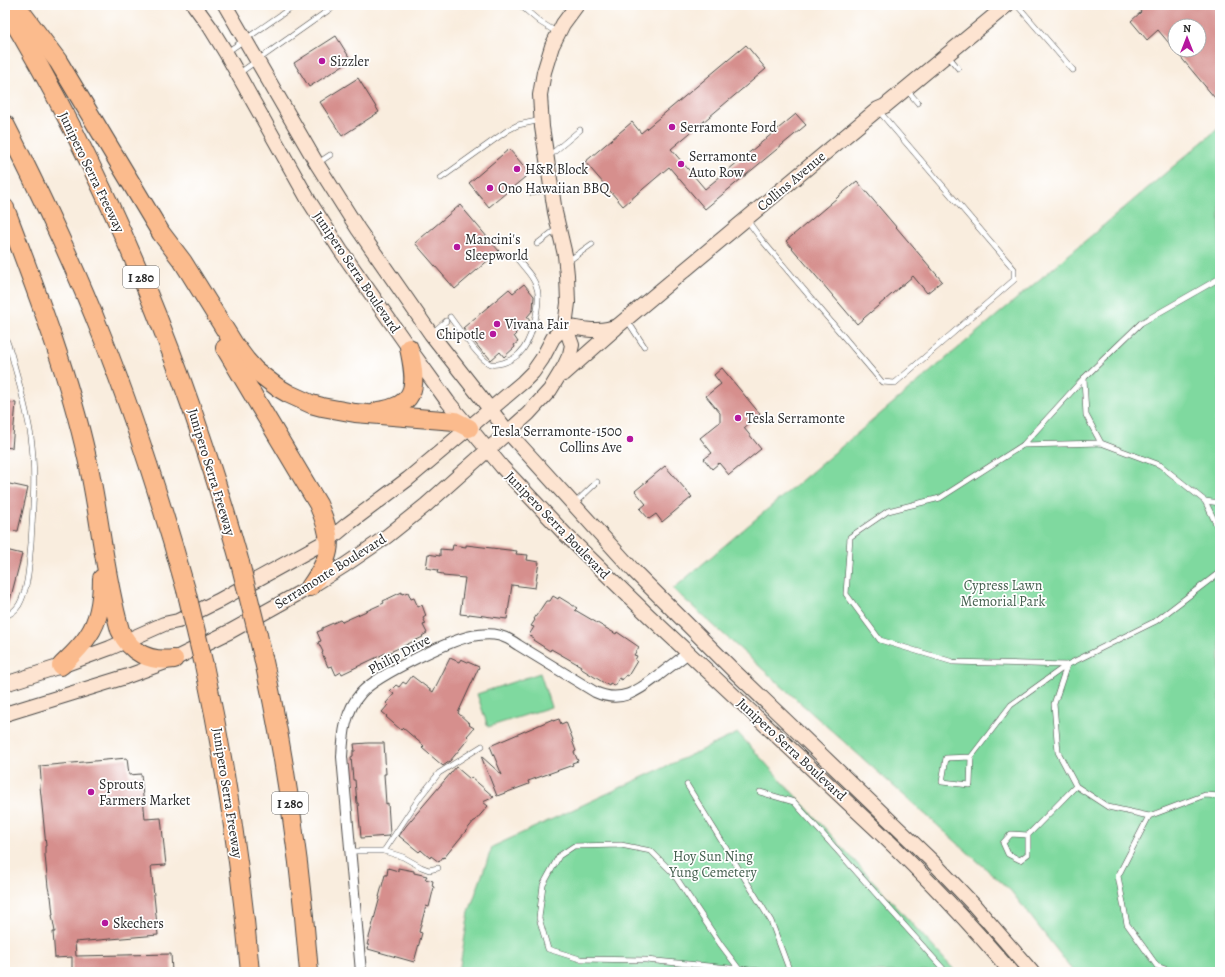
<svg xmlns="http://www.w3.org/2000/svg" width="1225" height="977" font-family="Alegreya,serif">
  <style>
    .green { fill: #7fd99f; stroke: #558265 }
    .building { fill: #d68f8d; fill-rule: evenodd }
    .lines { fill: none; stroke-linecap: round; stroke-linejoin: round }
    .lane-casing { stroke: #4a4846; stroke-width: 6 }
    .street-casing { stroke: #4a4846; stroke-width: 12 }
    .secondary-casing { stroke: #4a4846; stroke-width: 16 }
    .highway-casing { stroke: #4a4846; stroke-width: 20 }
    .lane { stroke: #fff; stroke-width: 5 }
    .street { stroke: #fff; stroke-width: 10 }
    .secondary { stroke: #fde4d1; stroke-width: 14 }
    .highway { stroke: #fbbb8d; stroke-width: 18 }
    .highway-bridge-casing { stroke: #4a4846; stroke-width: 20; stroke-linecap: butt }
    .highway-bridge { stroke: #fbbb8d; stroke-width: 18 }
    .poi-dot { fill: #b5179e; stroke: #fff; stroke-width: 1.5 }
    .labels { text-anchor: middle; stroke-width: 3.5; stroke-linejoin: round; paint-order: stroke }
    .shield { fill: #fff; stroke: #6b6b6b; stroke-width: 1 }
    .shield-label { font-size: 13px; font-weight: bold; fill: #2b2b2b }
    .poi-label { font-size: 14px; fill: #2b2b2b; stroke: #fff; text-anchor: start }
    .street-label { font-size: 14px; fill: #2b2b2b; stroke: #fff }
    .park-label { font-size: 14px; fill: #445f4e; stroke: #fff }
  </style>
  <rect width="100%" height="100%" fill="#fff"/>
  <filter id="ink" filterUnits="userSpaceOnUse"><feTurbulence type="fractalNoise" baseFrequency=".025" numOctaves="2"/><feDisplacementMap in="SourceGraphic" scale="8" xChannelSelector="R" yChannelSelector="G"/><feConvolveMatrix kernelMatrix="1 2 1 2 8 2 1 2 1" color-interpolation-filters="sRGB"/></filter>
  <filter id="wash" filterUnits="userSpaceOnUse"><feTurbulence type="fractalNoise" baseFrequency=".012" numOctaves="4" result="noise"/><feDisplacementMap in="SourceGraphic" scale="16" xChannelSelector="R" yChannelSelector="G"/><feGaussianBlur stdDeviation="0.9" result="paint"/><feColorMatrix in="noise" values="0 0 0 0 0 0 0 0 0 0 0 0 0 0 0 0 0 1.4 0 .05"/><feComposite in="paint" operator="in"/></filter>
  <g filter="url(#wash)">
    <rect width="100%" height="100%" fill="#f9edde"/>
    <g class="green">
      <polygon points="1220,127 1220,972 1074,972 1011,891 673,589"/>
      <polygon points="540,673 551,707 488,727 477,694"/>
      <polygon points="738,733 956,972 459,972 469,912 492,847"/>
    </g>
    <g id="blocks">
      <g class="building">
        <path d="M1136,5H1220V104L1158,30L1147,40L1131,21L1141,12ZM1175,26H1199V50H1175Z"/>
        <polygon points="336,36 351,60 309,87 294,63"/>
        <polygon points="746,45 766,69 671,149 705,189 796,114 806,125 705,209 669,167 623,206 585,162 632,122 641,133"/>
        <polygon points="358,78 379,112 342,136 320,102"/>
        <polygon points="509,149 530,173 489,207 469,183"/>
        <polygon points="857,181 942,281 927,293 913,276 857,324 786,241"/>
        <polygon points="460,205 499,251 455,289 415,243"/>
        <polygon points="524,284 534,296 533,310 527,317 530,321 515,333 516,334 514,336 518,342 514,345 515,347 504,357 500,352 491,360 485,353 484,354 463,328 509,289 513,293"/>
        <polygon points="722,368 760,414 744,428 761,449 729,475 719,463 712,469 704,459 712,453 700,438 720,422 720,413 706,396 721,384 714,375"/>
        <polygon points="5,402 16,403 12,448 5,447"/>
        <polygon points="665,466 692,497 662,522 656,514 649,519 640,509 646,504 635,491"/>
        <polygon points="5,483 28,488 18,531 5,530"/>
        <polygon points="453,545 466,547 466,545 517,551 516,554 528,555 527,560 539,562 535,588 512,585 507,619 469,614 469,615 460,614 465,578 443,576 443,574 437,573 438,570 426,568 428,554 440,556 440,549 452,550"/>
        <polygon points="6,550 22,554 8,608 5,608 5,556"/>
        <polygon points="402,592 402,594 408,592 411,599 414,598 418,607 422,605 426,616 423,618 426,624 423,625 427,633 422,636 423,637 390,652 390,651 342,674 341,672 336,675 332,666 328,667 322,653 323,652 318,642 321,641 317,632 322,630 322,628 340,620 342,622 384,603 383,601"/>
        <polygon points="553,596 558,599 559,597 577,608 575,610 616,634 617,632 639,647 634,655 637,656 635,660 637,661 628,676 626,675 622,680 619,678 615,686 610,683 609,686 580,668 581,666 551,649 550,651 533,640 534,638 529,635 534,627 531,626 535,620 534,619 546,601 550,601"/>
        <polygon points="450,658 459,662 461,659 479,667 458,713 470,724 469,725 474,728 467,736 469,738 450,761 443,766 422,748 424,746 403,728 401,730 386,717 387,716 382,712 388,705 386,703 394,694 390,691 396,685 399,687 403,682 406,684 412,676 433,692"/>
        <polygon points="553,719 553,721 559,719 561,724 566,722 573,740 572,740 576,751 574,752 578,761 572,763 573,765 528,781 529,784 497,796 481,756 502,775 490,746"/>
        <polygon points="368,743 384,743 386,774 384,774 386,804 388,803 390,834 389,836 361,838 358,803 357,803 355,780 353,780 351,757 353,756 353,751 355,751 354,744"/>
        <polygon points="127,758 129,775 141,774 145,819 161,818 166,865 151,866 158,935 75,942 76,956 171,954 172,972 72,972 72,957 55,958 53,932 55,932 52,915 53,915 51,896 50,896 48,887 45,855 45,846 46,846 40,786 41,779 40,766"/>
        <polygon points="456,767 470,779 471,777 494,797 483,802 488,806 475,821 474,821 444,858 443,857 439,862 431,856 430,858 421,850 419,852 399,836 406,826"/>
        <polygon points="388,868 398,871 398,868 414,871 414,873 427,876 425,879 433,881 432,886 434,887 429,907 426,906 419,932 422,933 414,962 368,949 369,945 367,945 380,897 379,897 385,875 387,875"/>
      </g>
    </g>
  </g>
  <g filter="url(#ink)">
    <use href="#blocks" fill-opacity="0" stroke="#4a4846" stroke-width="1"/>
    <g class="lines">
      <g class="lane-casing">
        <g id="lane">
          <polyline points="520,5 540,22 558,33"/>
          <polyline points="1017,5 1073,70"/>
          <polyline points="227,52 295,5"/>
          <polyline points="948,56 958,68"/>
          <polyline points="238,74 333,7"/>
          <polyline points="906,89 918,103"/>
          <polyline points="549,156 580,130"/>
          <polyline points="318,163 330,155"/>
          <polyline points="441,178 508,130 518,125 541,120"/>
          <polyline points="532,193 551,188"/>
          <polyline points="747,220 761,239 882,382 895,383 1014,280 1014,269 878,110"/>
          <polyline points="537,244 558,228"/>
          <polyline points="567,262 592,244"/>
          <path d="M450,317C458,328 480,360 490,364C494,365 499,364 503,363C508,361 514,359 519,354C531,343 539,310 538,294C537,280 526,270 518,260"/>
          <polyline points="627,320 644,346"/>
          <polyline points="431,334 446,321"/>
          <path d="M5,337C11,349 13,362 17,375C22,395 28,416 31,437C36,473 33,507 31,543C29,563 29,587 19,605C15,611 11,614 5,616"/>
          <polyline points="1084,378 1086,415 1101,443"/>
          <polyline points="1023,445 1101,443 1160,465 1205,501 1220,532"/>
          <polyline points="1205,501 1220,503"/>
          <polyline points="574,504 597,482"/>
          <polyline points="971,757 946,758 942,782 970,785 971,757 1011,705 1067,665 1156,621 1220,572"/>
          <polyline points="687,785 771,921 790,972"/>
          <polyline points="760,792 794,802 946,972"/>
          <polyline points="1149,816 1108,807 1076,786 1058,752 1054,704 1067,665 953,662 880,640 846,594 850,537 888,511 940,498 1023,445 1084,378 1141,323 1220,278"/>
          <polyline points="1028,835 1028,854 1020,860 1008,854 1003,843 1011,834 1028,835 1076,786"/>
          <polyline points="351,851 384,851 403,857 421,867 429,870 438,868"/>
          <polyline points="384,851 420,797 439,773 482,746"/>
          <polyline points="739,969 721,945 673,873 651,851 621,845 574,846 559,856 543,885 539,918 548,949 580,959 646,960 772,972"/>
          <polyline points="1173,972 1157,966 1127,924 1118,876 1149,816 1205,795 1220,796"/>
        </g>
      </g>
      <g class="street-casing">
        <path id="street" d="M361,972L342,757C343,734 345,711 361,693C376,676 454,637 478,635C495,633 504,635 518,645L595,692C621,704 638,691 658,676C668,668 678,661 688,653"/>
      </g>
      <g class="secondary-casing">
        <g id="secondary">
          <path d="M194,5L210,27L226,53L309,201L341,251L409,348L448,402L502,467L565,534L648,615L877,830C924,875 969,922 1011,972"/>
          <polyline points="225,5 317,164 358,229 431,334 508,432 634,571 733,670 932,861 973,904 1032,972"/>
          <path d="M565,326C584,329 601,334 619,325L878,109L885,106L1007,5"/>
          <polyline points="564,374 616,328"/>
          <polyline points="5,684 61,666 110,648 164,624 178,621 218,601 330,539 348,524 408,479 523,382 533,372 542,359 553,338 565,326"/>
          <polyline points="5,714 125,677 174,659 231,631 310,587 345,565 386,537 426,505 528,414 550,390 564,367 570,354 572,345 565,326 568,303 567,275 565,255 555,212 542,127 540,95 544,72 552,46 563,24 577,5"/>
        </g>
      </g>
      <g class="highway-casing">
        <g id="highway">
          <polyline points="16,5 58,61 161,233 183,262 234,344 246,360 255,370 277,387 289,394 311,404 322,407 355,413 455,421 469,428"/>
          <path d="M5,7C109,180 186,369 240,563"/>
          <path d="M5,124C40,193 74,264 102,336C135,419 162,504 186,590"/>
          <path d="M5,208C36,290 68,372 87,458C100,515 104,574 120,630C130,653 150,662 174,659"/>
          <path d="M225,348L318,504C334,540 333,555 310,587"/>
          <path d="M378,411C420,406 416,381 409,348"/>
          <path d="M258,635C284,746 300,859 309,972"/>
          <path d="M204,665C226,767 241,868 250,972"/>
          <path d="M61,666C70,657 81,647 88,636C100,619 102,598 102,578"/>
        </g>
      </g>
      <use href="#lane" class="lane"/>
      <use href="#street" class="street"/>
      <use href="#secondary" class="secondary"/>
      <use href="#highway" class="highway"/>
      <g class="highway-bridge-casing">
        <g id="highway-bridge">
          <polyline points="240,563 258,635"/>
          <polyline points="186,590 204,665"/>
        </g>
      </g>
      <use href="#highway-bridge" class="highway-bridge"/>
    </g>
  </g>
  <g class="poi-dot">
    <circle cx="322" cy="61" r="4"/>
    <circle cx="672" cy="127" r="4"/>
    <circle cx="681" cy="164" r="4"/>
    <circle cx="517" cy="169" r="4"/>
    <circle cx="490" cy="188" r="4"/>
    <circle cx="457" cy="247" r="4"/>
    <circle cx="497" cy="324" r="4"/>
    <circle cx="493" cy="334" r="4"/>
    <circle cx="738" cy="418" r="4"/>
    <circle cx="630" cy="439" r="4"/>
    <circle cx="91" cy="792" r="4"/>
    <circle cx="105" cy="923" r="4"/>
  </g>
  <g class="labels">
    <g class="shield">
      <rect x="123" y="266" width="36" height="22" rx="3"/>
      <rect x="272" y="792" width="36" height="22" rx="3"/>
    </g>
    <g class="shield-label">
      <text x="141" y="282">I 280</text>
      <text x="290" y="808">I 280</text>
    </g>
    <g class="poi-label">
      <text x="330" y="66">Sizzler</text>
      <text x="680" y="132">Serramonte Ford</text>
      <text x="689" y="161">Serramonte<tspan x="689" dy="16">Auto Row</tspan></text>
      <text x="525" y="174">H&amp;R Block</text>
      <text x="498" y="193">Ono Hawaiian BBQ</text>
      <text x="465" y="244">Mancini's<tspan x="465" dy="16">Sleepworld</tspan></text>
      <text x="505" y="329">Vivana Fair</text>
      <text x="485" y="339" text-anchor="end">Chipotle</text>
      <text x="746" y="423">Tesla Serramonte</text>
      <text x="622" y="436" text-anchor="end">Tesla Serramonte-1500<tspan x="622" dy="16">Collins Ave</tspan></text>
      <text x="99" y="789">Sprouts<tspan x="99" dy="16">Farmers Market</tspan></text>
      <text x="113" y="928">Skechers</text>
    </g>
    <g class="street-label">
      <text transform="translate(92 172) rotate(64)" y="5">Junipero Serra Freeway</text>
      <text transform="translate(791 181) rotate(-40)" y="5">Collins Avenue</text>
      <text transform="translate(357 272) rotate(56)" y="5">Junipero Serra Boulevard</text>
      <text transform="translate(212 472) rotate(73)" y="5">Junipero Serra Freeway</text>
      <text transform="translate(558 525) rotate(46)" y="5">Junipero Serra Boulevard</text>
      <text transform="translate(330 571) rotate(-32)" y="5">Serramonte Boulevard</text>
      <text transform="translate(399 654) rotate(-28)" y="5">Philip Drive</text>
      <text transform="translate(792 749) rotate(43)" y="5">Junipero Serra Boulevard</text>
      <text transform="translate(228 793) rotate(81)" y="5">Junipero Serra Freeway</text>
    </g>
    <g class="park-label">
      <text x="1003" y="590">Cypress Lawn<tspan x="1003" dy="16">Memorial Park</tspan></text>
      <text x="713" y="861">Hoy Sun Ning<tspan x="713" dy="16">Yung Cemetery</tspan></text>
    </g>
  </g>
  <rect width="1225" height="977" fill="none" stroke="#fff" stroke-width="20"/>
  <g transform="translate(1187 38)"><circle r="19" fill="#ffffff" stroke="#aaaaaa"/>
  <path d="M0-3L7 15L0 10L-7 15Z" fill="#b5179e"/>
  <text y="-6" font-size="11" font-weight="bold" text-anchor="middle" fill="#2b2b2b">N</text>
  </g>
</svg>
